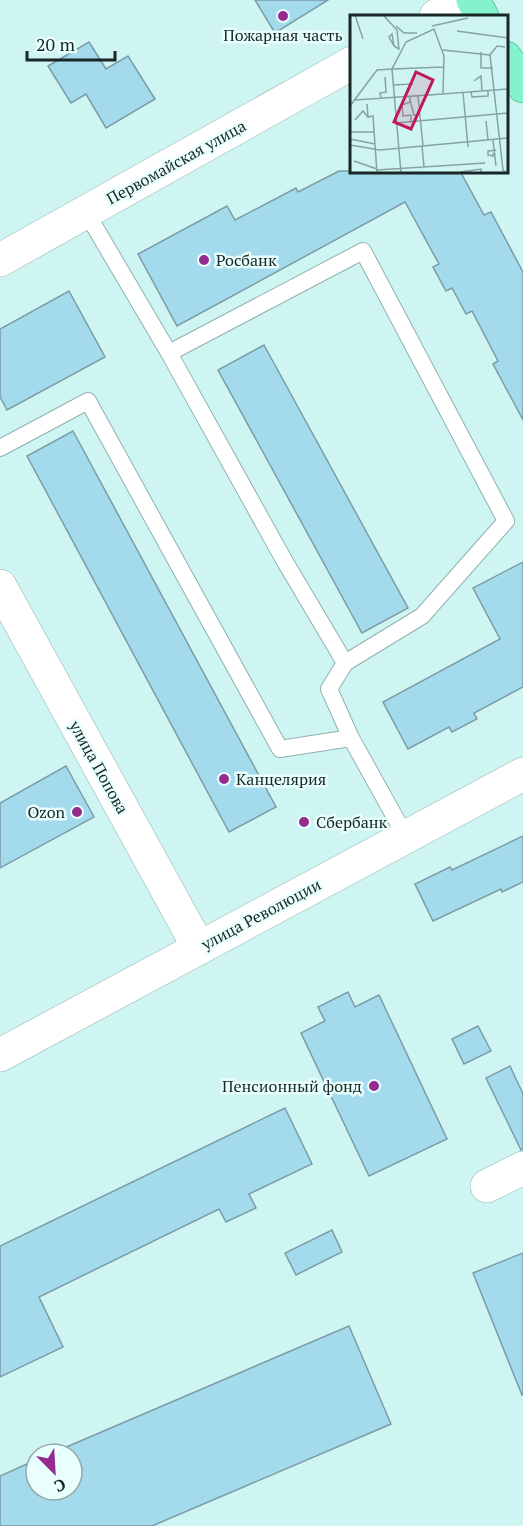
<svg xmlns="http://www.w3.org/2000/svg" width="523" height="1526" font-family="'PT Serif',serif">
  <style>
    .building { fill: #a4dbec; stroke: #7b9ca6; stroke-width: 1.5 }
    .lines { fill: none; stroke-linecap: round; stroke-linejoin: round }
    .service-casing { stroke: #8eb2b0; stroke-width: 18 }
    .minor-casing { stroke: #8eb2b0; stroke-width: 34 }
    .tertiary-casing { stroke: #8eb2b0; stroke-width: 34 }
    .primary-casing { stroke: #29a67c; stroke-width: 34 }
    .service { stroke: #fff; stroke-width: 16 }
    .minor { stroke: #fff; stroke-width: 33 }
    .tertiary { stroke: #fff; stroke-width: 33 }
    .primary { stroke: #84f2cd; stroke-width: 33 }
    .poi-dot { fill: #952b8e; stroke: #e8fffd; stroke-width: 2 }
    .labels { text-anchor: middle; stroke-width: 5; stroke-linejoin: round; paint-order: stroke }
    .poi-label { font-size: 16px; fill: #192726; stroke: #e8fffd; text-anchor: start }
    .street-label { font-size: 16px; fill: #192726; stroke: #e8fffd }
    .inset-road { fill: none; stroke: #86a3a1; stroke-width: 1.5 }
    .view { fill: #c2185b; fill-opacity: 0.15; stroke: #c2185b; stroke-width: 3 }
    .inset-edge { fill: none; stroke: #192726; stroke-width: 3 }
  </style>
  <rect width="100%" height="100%" fill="#cff5f3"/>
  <g class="building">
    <polygon points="255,0 328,0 275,33"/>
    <polygon points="89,42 106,69 128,56 155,99 106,128 86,94 71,103 48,66"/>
    <polygon points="339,171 460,171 484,215 491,212 523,272 523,420 493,364 498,361 472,311 466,314 452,288 446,291 433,267 439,264 405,202 177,326 138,254 227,206 235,220 296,188 298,192"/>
    <polygon points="69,291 105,357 7,410 0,397 0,329"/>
    <polygon points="264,345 408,608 362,633 218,370"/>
    <polygon points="73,431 276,807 229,832 27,456"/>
    <polygon points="523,562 523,687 474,713 477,719 452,732 449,727 408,749 383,702 500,639 473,588"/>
    <polygon points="66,766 94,817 0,868 0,803"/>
    <polygon points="523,836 523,882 502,892 501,889 433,921 415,884 450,867 452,870"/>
    <polygon points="348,992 355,1007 379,995 447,1139 369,1176 301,1033 325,1021 318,1007"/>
    <polygon points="478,1026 491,1051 464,1064 452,1039"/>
    <polygon points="510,1066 523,1094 523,1149 521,1150 486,1078"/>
    <polygon points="285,1108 312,1164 249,1194 256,1208 226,1222 219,1209 39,1297 63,1347 0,1377 0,1246"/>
    <polygon points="332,1230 342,1252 296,1275 285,1253"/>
    <polygon points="523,1253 523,1395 522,1395 473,1273"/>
    <polygon points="349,1326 391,1424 152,1526 0,1526 0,1476 36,1460 36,1490 72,1490 72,1454 50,1454"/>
  </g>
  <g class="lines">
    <g class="service-casing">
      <g id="service">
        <polyline points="86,212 169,353 363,251 506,521 422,616 345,663 329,689 351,738 406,837"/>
        <polyline points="169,353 284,560 345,663"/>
        <polyline points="0,448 88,401 280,749 351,738"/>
      </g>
    </g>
    <g class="minor-casing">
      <g id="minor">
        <polyline points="436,16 465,0"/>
        <polyline points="0,260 352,63"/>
        <polyline points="0,586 199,948"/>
        <polyline points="487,1186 523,1168"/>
      </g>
    </g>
    <g class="tertiary-casing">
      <polyline id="tertiary" points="0,1055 523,774"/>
    </g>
    <g class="primary-casing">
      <g id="primary">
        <polyline points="473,0 482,16"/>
        <polyline points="506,58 523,86"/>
      </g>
    </g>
    <use href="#service" class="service"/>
    <use href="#minor" class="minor"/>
    <use href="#tertiary" class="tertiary"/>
    <use href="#primary" class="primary"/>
  </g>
  <g class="poi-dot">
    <circle cx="283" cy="16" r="6"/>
    <circle cx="204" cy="260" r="6"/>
    <circle cx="224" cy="779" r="6"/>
    <circle cx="77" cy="812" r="6"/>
    <circle cx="304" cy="822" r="6"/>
    <circle cx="374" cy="1086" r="6"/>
  </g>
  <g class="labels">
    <g class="poi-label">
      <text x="283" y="41" text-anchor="middle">Пожарная часть</text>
      <text x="216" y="266">Росбанк</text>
      <text x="236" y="785">Канцелярия</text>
      <text x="65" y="818" text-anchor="end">Ozon</text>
      <text x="316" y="828">Сбербанк</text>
      <text x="362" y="1092" text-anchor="end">Пенсионный фонд</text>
    </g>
    <g class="street-label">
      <text transform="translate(176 162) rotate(-29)" y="6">Первомайская улица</text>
      <text transform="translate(99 767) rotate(61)" y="6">улица Попова</text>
      <text transform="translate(261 914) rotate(-28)" y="6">улица Революции</text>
    </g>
  </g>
  <g transform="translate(350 15)">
    <rect width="158" height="158" fill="#cff5f3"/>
    <path class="inset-road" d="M5,0L13,24M33,0L47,15L49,35M46,11L54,18H67M82,11L118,3M107,16L158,23M44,31L39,22L42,19L44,31L49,34M93,35L140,40M131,37V53H143M140,40L153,155L156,158M140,40L147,31L155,32M42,54L94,52M124,66L131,61L132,76M43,70L63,69M113,77L118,132M121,77L122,82L138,81V76M60,81V87L52,90L53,101L61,100V106M68,81L73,131M31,83L30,78L36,77L35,62M5,85L93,79M60,85L64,100H70M17,89L18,102L23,101L27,158M0,91L27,55L42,54M5,105L13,96L18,102M136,106L138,125M46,108L158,98M0,117H24M0,124L25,129M143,125L146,151M0,130L30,135L158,123M72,131L74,152M143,138V141L138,140V136L146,135M4,146L27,154M27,155L135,148M111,157L131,154V158M51,158L42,54L56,27L84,14L94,41L93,79L158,74"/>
    <path class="view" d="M66,57L83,65L61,114L44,107Z"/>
    <rect width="158" height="158" class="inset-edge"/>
  </g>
  <g transform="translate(54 1472) rotate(156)"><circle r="28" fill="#e8fffd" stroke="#95a9a7" stroke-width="1.5"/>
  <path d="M0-4.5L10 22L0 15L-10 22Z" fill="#952b8e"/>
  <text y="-9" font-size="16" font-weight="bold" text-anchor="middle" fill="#192726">С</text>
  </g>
  <path d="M27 51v9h88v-9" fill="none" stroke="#192726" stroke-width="3"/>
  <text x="36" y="51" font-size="18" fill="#192726" stroke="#e8fffd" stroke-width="4.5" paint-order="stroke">20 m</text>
</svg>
